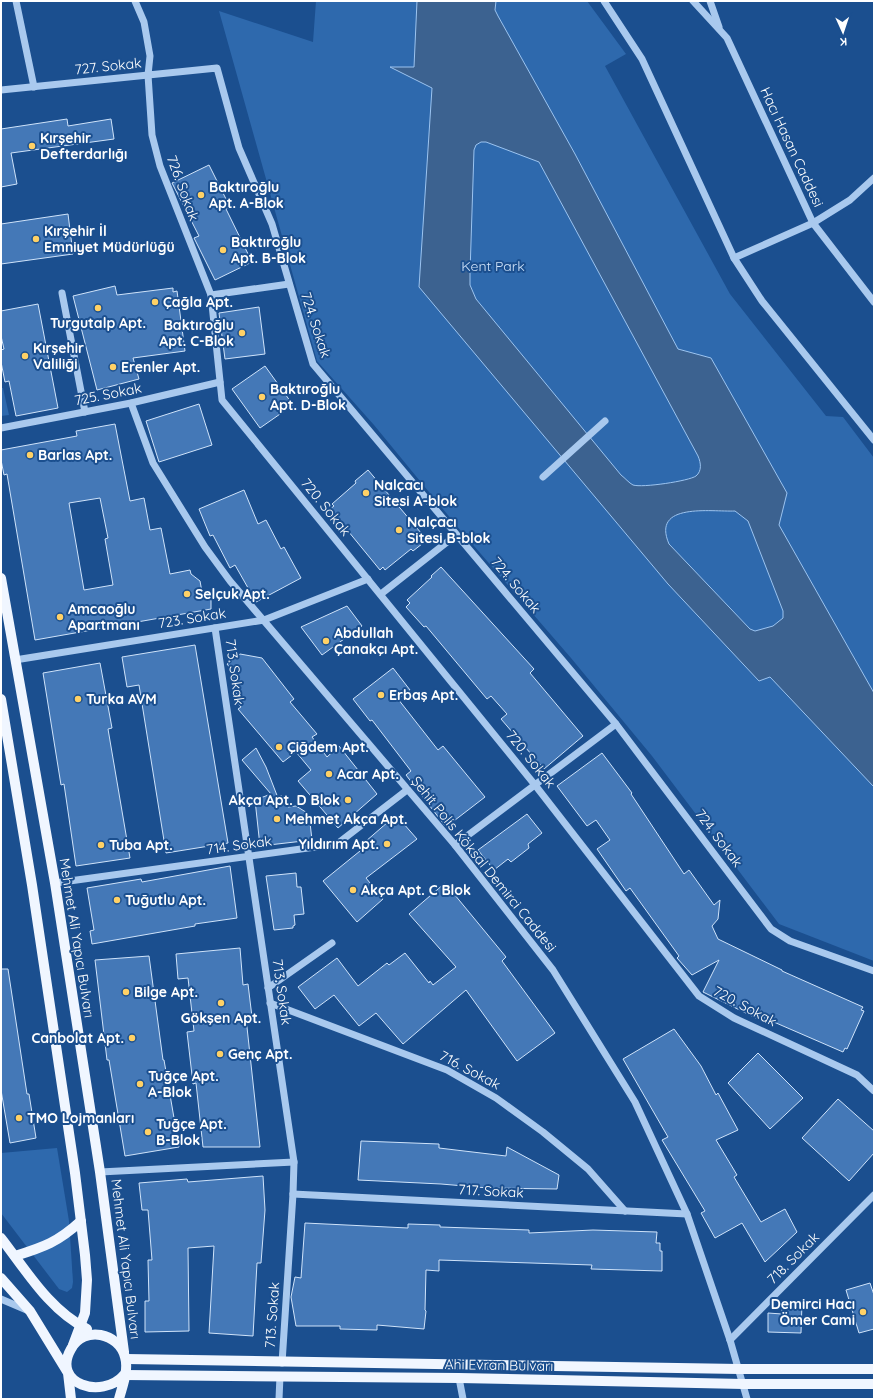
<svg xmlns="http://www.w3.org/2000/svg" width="875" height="1400" font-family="Quicksand,sans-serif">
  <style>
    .green { fill: #2e69ad }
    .water { fill: #3c6290; stroke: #9cc4f0; fill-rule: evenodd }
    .building { fill: #4478b7; stroke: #cfe3fa; fill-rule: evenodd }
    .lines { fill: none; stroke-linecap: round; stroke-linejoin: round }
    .minor { stroke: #a9c9ee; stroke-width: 7 }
    .major { stroke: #f0f6ff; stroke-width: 10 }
    .poi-dot { fill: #ffd166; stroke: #1b4f8f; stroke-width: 1.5 }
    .labels { text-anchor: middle; stroke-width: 4; stroke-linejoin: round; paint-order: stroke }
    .street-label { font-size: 14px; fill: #fff; stroke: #1b4f8f }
    .poi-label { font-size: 14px; font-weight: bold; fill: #fff; stroke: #1b4f8f; text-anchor: start }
    .park-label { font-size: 14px; fill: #cfe3fa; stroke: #1b4f8f }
  </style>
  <rect width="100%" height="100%" fill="#1b4f8f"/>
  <g class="green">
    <polygon points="316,1 587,1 626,54 605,66 730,294 826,416 843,417 874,458 874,961 779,924 652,756 571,658 461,531 374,425 317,361 219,11 313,42"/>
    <polygon points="1,388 3,388 9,415 1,416"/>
    <polygon points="57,1148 69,1221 73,1282 72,1288 67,1292 59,1289 1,1213 1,1153"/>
  </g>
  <path class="water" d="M417,1H496L495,10L498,16L575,154L678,349L711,358L787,493L779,525L874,693V787L770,677L759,681L668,584L419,287L432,88L390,67H414ZM481,142H486L539,162L698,456C701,463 702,471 696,476C689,481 642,488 633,485C629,483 625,478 621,475L476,299L470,285V273L474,150L476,145ZM735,511L748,521L783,611V618L773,626L755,631L750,629L669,544C651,502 711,512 735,511Z"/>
  <g class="building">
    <polygon points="67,119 68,126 111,119 114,139 11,153 17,184 1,187 1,129"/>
    <polygon points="209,165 230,207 226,209 252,262 215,280 194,238 199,236 172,183"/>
    <polygon points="68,214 73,254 1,264 1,224"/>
    <polygon points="115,286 117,295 173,288 173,292 177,291 185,351 133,358 139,379 97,390 73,296"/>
    <polygon points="38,304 58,408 16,416 9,381 5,382 1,362 1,350 4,349 1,336 1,311"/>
    <polygon points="259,307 265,354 225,359 219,313"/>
    <polygon points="265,366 293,405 260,428 232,389"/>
    <polygon points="199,404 212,445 159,462 146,421"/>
    <path d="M115,424L130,501L144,498L150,530L161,528L170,574L190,570L191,574L200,581L202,592H206L211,598V609L35,640L7,474L4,475L1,460V450L77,436L76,431ZM100,498L108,538L105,539L113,585L84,590L69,503Z"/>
    <polygon points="368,470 427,540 413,551 411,549 385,570 383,567 380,570 330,509 334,506 332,504 356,483 355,481"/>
    <polygon points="244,490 258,524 266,520 281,549 284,547 301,578 256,602 235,565 230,568 213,535 210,536 199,509"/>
    <polygon points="441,567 534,669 530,673 583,736 544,769 501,719 507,714 491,696 487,699 426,626 424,627 406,607 410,603 407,600 432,577 431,576"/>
    <polygon points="347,606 362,626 322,655 301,627"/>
    <polygon points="195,645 228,843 166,853 139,685 127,687 122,657"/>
    <polygon points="240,654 262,658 294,699 290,702 317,734 312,737 327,757 339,746 377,794 338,828 298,781 311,770 296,752 283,762 238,709 241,707 235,699 238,689 233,683 236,682 231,675 234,673 227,664"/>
    <polygon points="100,663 112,728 108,729 130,858 76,866 64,784 61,785 43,673"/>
    <polygon points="393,668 410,690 398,699 438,750 443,746 485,797 446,827 406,775 411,771 372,720 370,721 353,699"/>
    <polygon points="256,748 266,767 278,798 281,795 288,807 296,806 309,814 312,840 260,846 255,800 271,794 242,760"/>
    <polygon points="602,753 632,793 631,794 684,874 689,870 714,905 720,900 718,919 712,926 718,939 782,970 782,971 863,1007 861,1010 864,1011 847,1049 845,1048 843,1052 760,1016 758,1019 703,992 719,960 692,975 677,958 679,956 630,888 626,891 597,849 610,840 596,820 587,826 557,786"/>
    <polygon points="527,814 542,833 528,844 529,848 511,862 508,859 494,870 478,850"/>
    <polygon points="396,815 417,839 366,878 383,899 357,922 323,881 360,851 358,848"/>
    <polygon points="230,866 237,918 195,924 195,926 92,944 90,931 94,930 87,888 141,879 142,882"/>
    <polygon points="296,873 297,887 301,887 304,914 294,915 295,925 293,926 293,928 274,930 266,876"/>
    <polygon points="445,883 506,957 502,961 555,1033 517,1061 466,990 403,1044 376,1013 359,1026 334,995 315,1009 298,987 337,958 358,986 387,963 389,965 405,953 429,983 430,981 433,985 456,967 409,914"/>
    <polygon points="240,948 243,985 248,984 252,1017 246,1018 260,1147 203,1147 196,1083 193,1084 187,1032 194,1031 188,978 178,979 176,954"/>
    <polygon points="149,956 163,1060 164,1060 179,1147 125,1156 109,1060 107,1060 95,960"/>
    <polygon points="1,969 8,969 27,1094 29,1094 36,1138 10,1143 1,1090"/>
    <polygon points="674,1029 701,1066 716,1095 718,1093 738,1130 716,1140 737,1175 734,1177 761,1222 785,1209 797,1232 765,1262 742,1223 715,1238 701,1213 705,1211 662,1140 668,1137 623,1059"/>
    <polygon points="758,1053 803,1098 770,1129 728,1083"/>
    <polygon points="838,1099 874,1131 874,1153 849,1181 802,1138"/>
    <polygon points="361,1141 439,1144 439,1148 506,1156 507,1147 559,1175 557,1189 488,1188 441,1184 358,1180"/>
    <polygon points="263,1176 265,1210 261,1263 257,1263 253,1336 209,1333 214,1246 188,1248 189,1331 145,1332 145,1301 149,1301 148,1260 152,1260 148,1210 142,1210 139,1183 187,1179 188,1182"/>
    <polygon points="305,1223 408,1228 408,1224 440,1225 440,1227 529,1230 529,1233 593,1230 657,1232 656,1243 660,1243 660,1251 662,1251 662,1271 591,1269 592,1265 439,1260 439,1271 426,1270 425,1310 426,1311 424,1329 377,1325 377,1330 340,1329 340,1326 296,1326 291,1297 295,1277 301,1278"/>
    <polygon points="870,1283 874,1295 874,1329 859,1333 846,1290"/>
    <polygon points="782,1303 802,1303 801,1333 768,1332 768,1313 782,1314"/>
  </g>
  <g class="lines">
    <g class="minor">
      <polyline points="16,1 34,87"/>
      <polyline points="135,1 144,22 150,56 148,75 152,135 160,166 211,295 222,400 535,785 699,996 734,1018 857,1075 874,1091"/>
      <polyline points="604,1 642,59 734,258 762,301 874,440"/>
      <polyline points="693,1 727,38 813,223 874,302"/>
      <polyline points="710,1 719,27"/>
      <polyline points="1,90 217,68 239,148 272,224 313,364 616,724 771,929 790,941 874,971"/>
      <polyline points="734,258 813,223 850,200 874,178"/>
      <polyline points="62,293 85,412"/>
      <polyline points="211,295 289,284"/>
      <polyline points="131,403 153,463 205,547 230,581 455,845 553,970 635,1102 687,1214 730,1340 747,1399"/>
      <polyline points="1,428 131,403 220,382"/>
      <polyline points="543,477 605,421"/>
      <polyline points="381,594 456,535"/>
      <polyline points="215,628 294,1162 293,1194 282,1363"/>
      <polyline points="15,660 264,620 368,579"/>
      <polyline points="455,845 616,724"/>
      <polyline points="55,883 337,844 407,790"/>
      <polyline points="268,988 332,943"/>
      <polyline points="270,1003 447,1070 496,1098 543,1132 588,1169 625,1211"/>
      <polyline points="100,1172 294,1162"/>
      <polyline points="293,1194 687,1214"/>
      <polyline points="1,1299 29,1311"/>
      <polyline points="730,1340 874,1195"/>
      <polyline points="459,1378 463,1399"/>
      <polyline points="279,1399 280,1376"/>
    </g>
    <g class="major">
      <polyline points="1,578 55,883 100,1172 124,1352"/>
      <polyline points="1,699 32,885 75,1173 85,1255 87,1280 85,1313 73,1345"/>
      <path d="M1,1238C26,1270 49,1310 87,1329"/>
      <path d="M15,1256C44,1247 58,1242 81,1221"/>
      <polyline points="1,1278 30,1311 68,1373 71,1399"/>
      <polyline points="126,1359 739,1369 874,1369"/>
      <polyline points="124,1375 459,1378 743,1384 874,1384"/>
      <path d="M119,1399C122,1387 129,1370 125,1357C119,1333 84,1325 71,1349C51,1384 102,1400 124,1375"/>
    </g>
  </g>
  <g class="poi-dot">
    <circle cx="32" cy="146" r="4"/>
    <circle cx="201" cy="195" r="4"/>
    <circle cx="36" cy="239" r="4"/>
    <circle cx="223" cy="250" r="4"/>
    <circle cx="155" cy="302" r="4"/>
    <circle cx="98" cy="308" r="4"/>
    <circle cx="242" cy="333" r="4"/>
    <circle cx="25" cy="356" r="4"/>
    <circle cx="113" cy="367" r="4"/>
    <circle cx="262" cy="397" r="4"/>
    <circle cx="30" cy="455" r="4"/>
    <circle cx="366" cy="493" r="4"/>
    <circle cx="399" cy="530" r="4"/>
    <circle cx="187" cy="594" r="4"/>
    <circle cx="60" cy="617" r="4"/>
    <circle cx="326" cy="641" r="4"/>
    <circle cx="381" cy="695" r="4"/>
    <circle cx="78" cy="699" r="4"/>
    <circle cx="279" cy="747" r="4"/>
    <circle cx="329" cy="774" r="4"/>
    <circle cx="348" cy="800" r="4"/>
    <circle cx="277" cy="819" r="4"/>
    <circle cx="387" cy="844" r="4"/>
    <circle cx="101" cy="845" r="4"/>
    <circle cx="353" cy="890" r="4"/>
    <circle cx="117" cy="900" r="4"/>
    <circle cx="126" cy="992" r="4"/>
    <circle cx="221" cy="1003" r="4"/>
    <circle cx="132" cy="1038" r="4"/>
    <circle cx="220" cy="1054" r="4"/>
    <circle cx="140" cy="1084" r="4"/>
    <circle cx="19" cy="1118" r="4"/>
    <circle cx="148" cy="1132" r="4"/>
    <circle cx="863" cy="1312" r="4"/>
  </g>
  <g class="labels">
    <g class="street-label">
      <text transform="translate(108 66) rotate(-6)" y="5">727. Sokak</text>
      <text transform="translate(792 147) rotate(65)" y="5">Hacı Hasan Caddesi</text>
      <text transform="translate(183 188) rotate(70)" y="5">726. Sokak</text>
      <text transform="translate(316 325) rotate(72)" y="5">724. Sokak</text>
      <text transform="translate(108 394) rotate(-11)" y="5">725. Sokak</text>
      <text transform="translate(326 507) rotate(51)" y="5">720. Sokak</text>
      <text transform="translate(516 585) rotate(50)" y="5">724. Sokak</text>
      <text transform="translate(192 618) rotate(-9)" y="5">723. Sokak</text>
      <text transform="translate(235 672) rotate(82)" y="5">713. Sokak</text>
      <text transform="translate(531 759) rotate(51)" y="5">720. Sokak</text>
      <text transform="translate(719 838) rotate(53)" y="5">724. Sokak</text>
      <text transform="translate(239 845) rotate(-8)" y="5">714. Sokak</text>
      <text transform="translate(484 864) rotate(51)" y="5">Şehit Polis Köksal Demirci Caddesi</text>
      <text transform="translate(77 938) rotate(81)" y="5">Mehmet Ali Yapıcı Bulvarı</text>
      <text transform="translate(282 992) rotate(82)" y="5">713. Sokak</text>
      <text transform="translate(745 1006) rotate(28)" y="5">720. Sokak</text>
      <text transform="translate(470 1070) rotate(28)" y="5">716. Sokak</text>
      <text transform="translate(491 1191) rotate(3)" y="5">717. Sokak</text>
      <text transform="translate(793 1258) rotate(-45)" y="5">718. Sokak</text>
      <text transform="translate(126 1259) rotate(83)" y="5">Mehmet Ali Yapıcı Bulvarı</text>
      <text transform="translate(272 1315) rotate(-86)" y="5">713. Sokak</text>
      <text transform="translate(499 1365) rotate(1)" y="5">Ahi Evran Bulvarı</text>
    </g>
    <g class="poi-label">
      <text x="40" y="143">Kırşehir<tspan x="40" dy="16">Defterdarlığı</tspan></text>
      <text x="209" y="192">Baktıroğlu<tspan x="209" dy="16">Apt. A-Blok</tspan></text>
      <text x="44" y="236">Kırşehir İl<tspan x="44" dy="16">Emniyet Müdürlüğü</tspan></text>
      <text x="231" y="247">Baktıroğlu<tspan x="231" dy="16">Apt. B-Blok</tspan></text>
      <text x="163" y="307">Çağla Apt.</text>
      <text x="98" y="328" text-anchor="middle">Turgutalp Apt.</text>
      <text x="234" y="330" text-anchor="end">Baktıroğlu<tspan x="234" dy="16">Apt. C-Blok</tspan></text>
      <text x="33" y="353">Kırşehir<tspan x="33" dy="16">Valiliği</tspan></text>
      <text x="121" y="372">Erenler Apt.</text>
      <text x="270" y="394">Baktıroğlu<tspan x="270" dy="16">Apt. D-Blok</tspan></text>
      <text x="38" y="460">Barlas Apt.</text>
      <text x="374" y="490">Nalçacı<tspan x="374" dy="16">Sitesi A-blok</tspan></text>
      <text x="407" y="527">Nalçacı<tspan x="407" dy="16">Sitesi B-blok</tspan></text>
      <text x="195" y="599">Selçuk Apt.</text>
      <text x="68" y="614">Amcaoğlu<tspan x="68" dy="16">Apartmanı</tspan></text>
      <text x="334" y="638">Abdullah<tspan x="334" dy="16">Çanakçı Apt.</tspan></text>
      <text x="389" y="700">Erbaş Apt.</text>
      <text x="86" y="704">Turka AVM</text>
      <text x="287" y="752">Çiğdem Apt.</text>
      <text x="337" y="779">Acar Apt.</text>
      <text x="340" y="805" text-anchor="end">Akça Apt. D Blok</text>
      <text x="285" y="824">Mehmet Akça Apt.</text>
      <text x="379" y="849" text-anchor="end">Yıldırım Apt.</text>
      <text x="109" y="850">Tuba Apt.</text>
      <text x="361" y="895">Akça Apt. C Blok</text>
      <text x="125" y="905">Tuğutlu Apt.</text>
      <text x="134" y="997">Bilge Apt.</text>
      <text x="221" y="1023" text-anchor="middle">Gökşen Apt.</text>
      <text x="124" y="1043" text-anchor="end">Canbolat Apt.</text>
      <text x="228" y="1059">Genç Apt.</text>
      <text x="148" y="1081">Tuğçe Apt.<tspan x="148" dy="16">A-Blok</tspan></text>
      <text x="27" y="1123">TMO Lojmanları</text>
      <text x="156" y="1129">Tuğçe Apt.<tspan x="156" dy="16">B-Blok</tspan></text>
      <text x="855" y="1309" text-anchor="end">Demirci Hacı<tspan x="855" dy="16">Ömer Cami</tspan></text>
    </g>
    <g class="park-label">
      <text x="493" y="271">Kent Park</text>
    </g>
  </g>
  <rect width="875" height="1400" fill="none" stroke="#ffffff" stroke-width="4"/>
  <g transform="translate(843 32) rotate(177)" stroke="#1b4f8f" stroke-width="3" paint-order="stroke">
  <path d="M0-3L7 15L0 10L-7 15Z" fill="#ffffff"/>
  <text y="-6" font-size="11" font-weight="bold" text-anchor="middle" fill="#ffffff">K</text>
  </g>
</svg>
